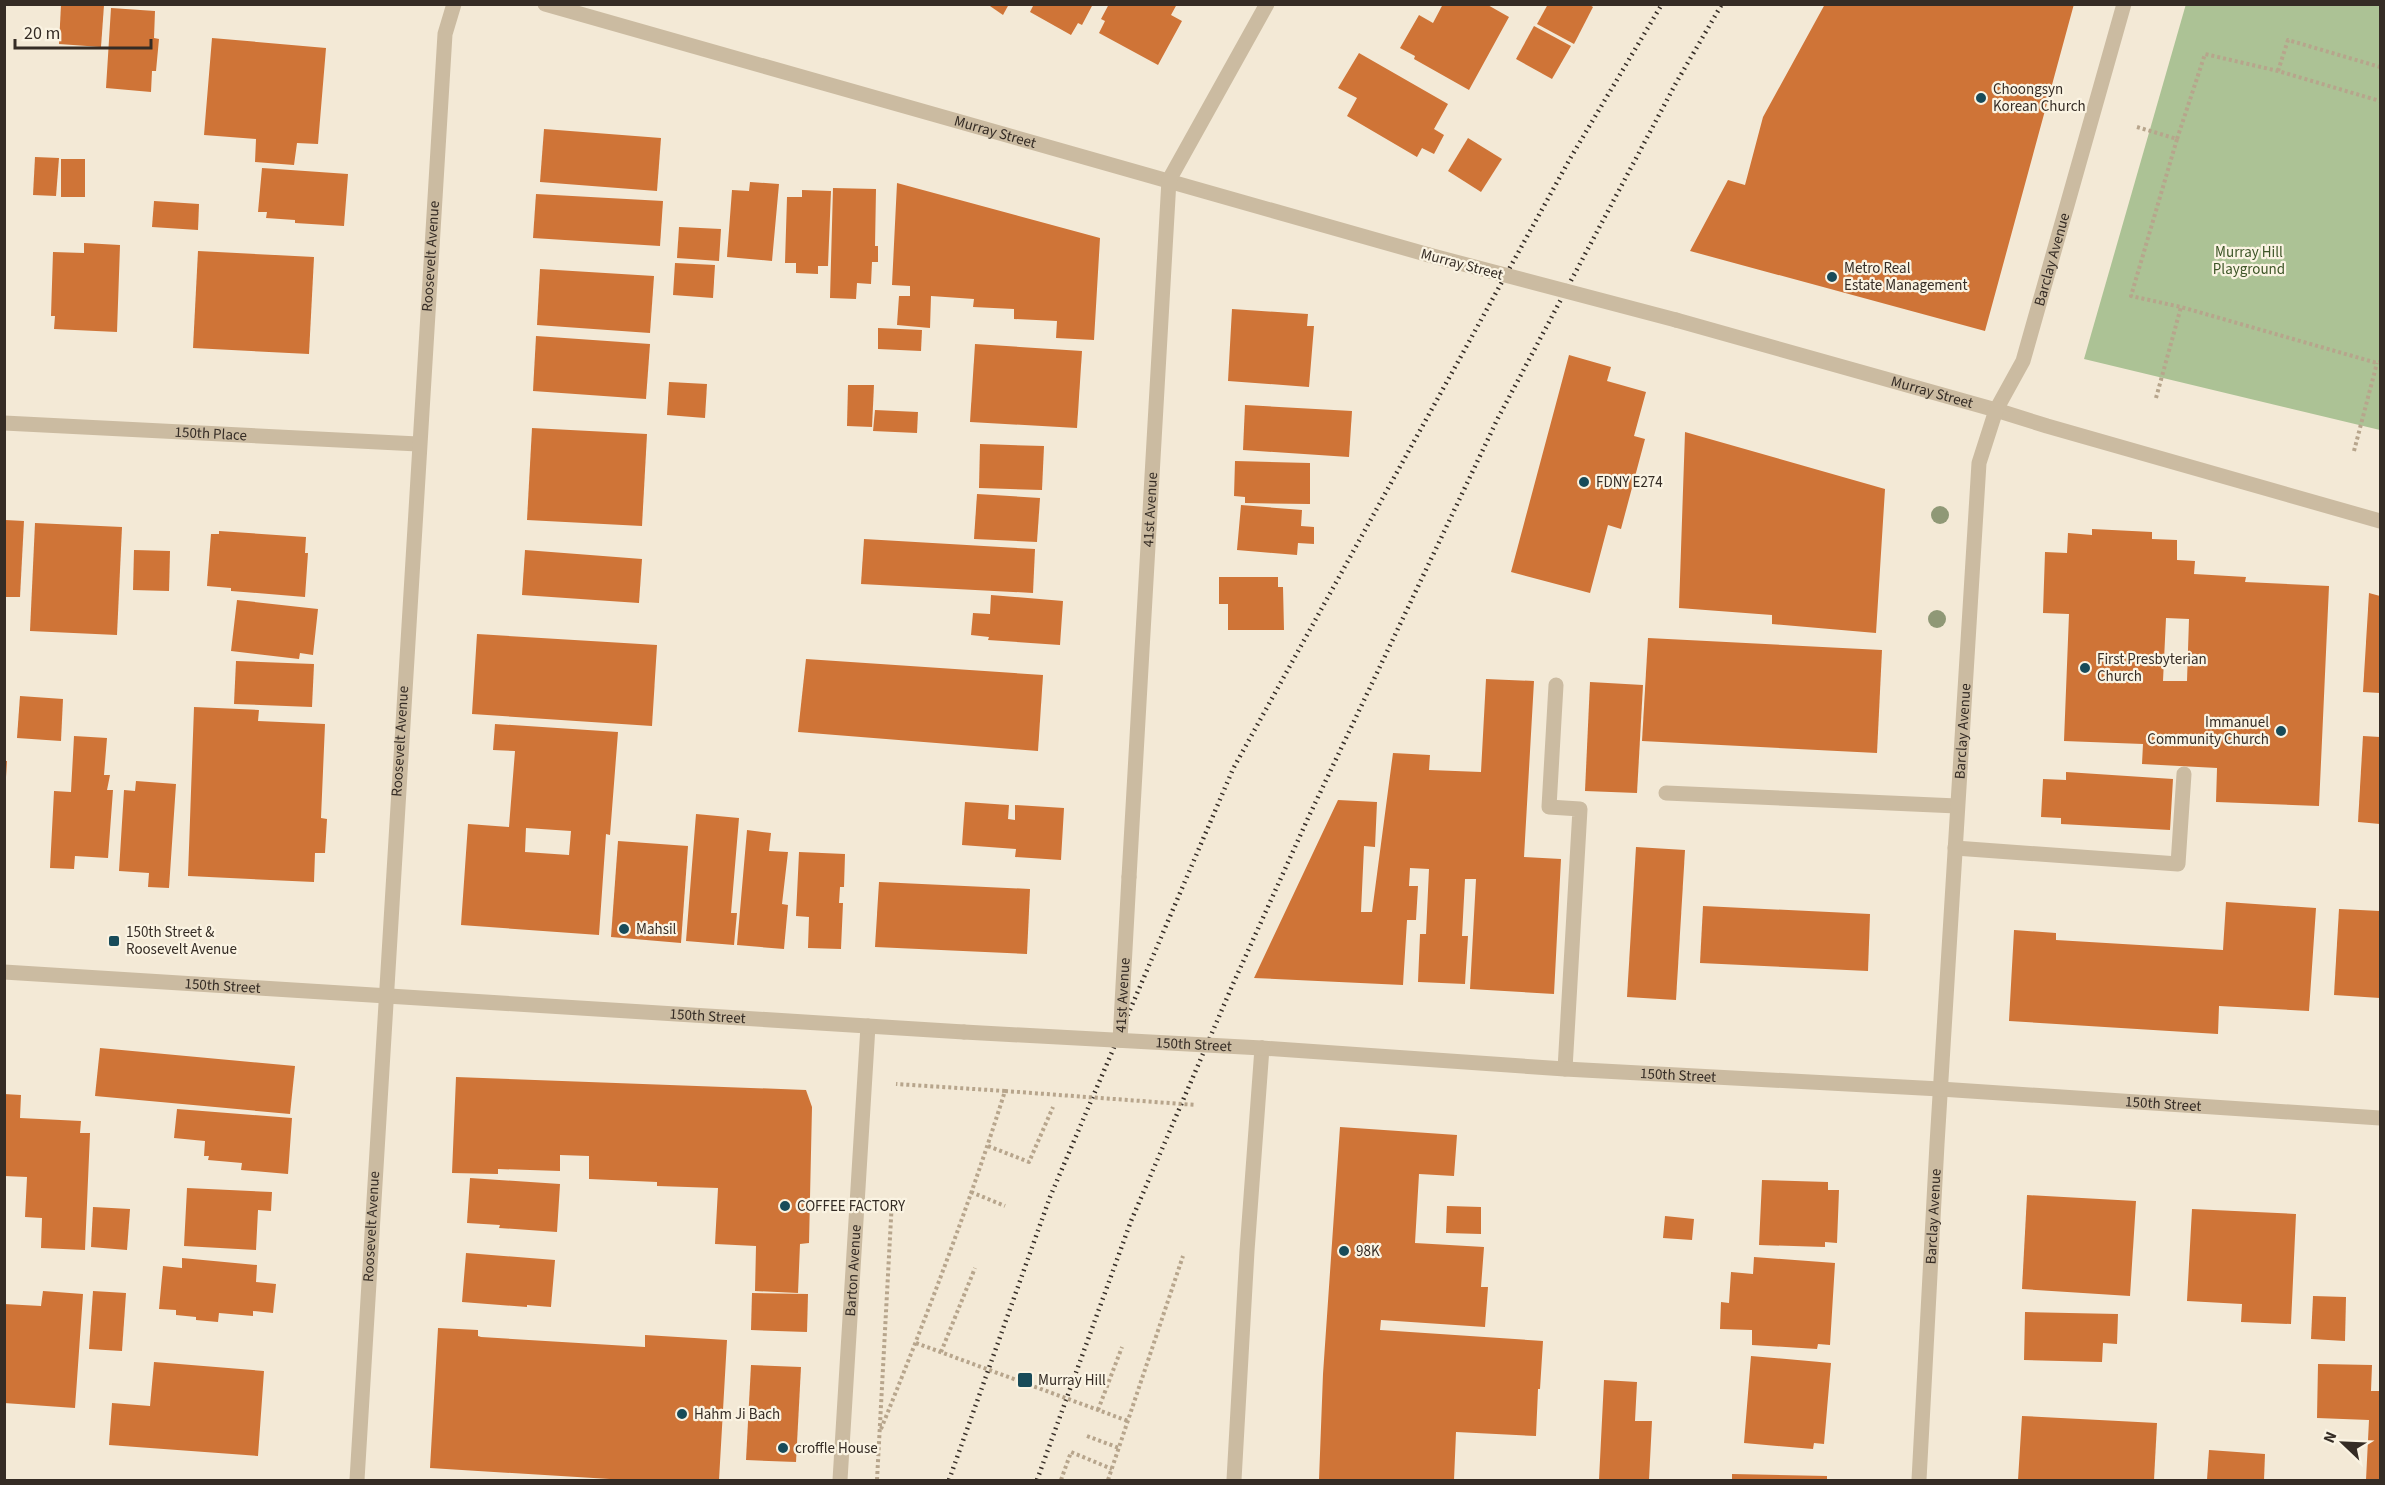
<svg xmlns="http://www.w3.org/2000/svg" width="2385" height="1485" font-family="'Source Sans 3',sans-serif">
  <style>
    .green { fill: #acc295 }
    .building { fill: #cf7437; fill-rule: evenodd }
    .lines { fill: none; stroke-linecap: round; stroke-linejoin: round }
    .path { stroke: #b7a58c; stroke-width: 4; stroke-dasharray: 3 3; stroke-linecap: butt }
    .service { stroke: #cbbba1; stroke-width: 15 }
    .minor { stroke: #cbbba1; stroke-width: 15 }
    .tertiary { stroke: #cbbba1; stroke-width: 15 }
    .rail { stroke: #352c25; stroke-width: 4.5; stroke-dasharray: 1.5 4.5; stroke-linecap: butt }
    .path-bridge { stroke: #b7a58c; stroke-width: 4; stroke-dasharray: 3 3; stroke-linecap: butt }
    .minor-bridge { stroke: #cbbba1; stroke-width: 15 }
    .tertiary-bridge { stroke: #cbbba1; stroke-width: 15 }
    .tree { fill: #8f9876 }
    .poi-dot { fill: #184b59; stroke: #faf3e2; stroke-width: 2 }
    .labels { text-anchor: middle; stroke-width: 4.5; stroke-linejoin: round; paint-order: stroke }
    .poi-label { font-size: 15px; fill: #352c25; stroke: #faf3e2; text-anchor: start }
    .street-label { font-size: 15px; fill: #352c25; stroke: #faf3e2 }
    .park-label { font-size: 15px; fill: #3d5527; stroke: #faf3e2 }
  </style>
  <rect width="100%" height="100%" fill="#f3e9d6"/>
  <polygon class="green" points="2186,4 2380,5 2380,430 2084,359"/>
  <g class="building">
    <polygon points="987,4 1009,4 1003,15"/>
    <polygon points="1034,4 1093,4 1082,25 1078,23 1071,35 1030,12"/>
    <polygon points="1109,4 1177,4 1171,15 1182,21 1158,65 1099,33 1105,21 1101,19"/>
    <polygon points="1443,4 1486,4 1509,17 1469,90 1414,59 1415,56 1400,48 1419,15 1433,23"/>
    <polygon points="1548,4 1588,4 1593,7 1574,44 1537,24"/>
    <polygon points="1825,4 2074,4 1985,331 1690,251 1728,180 1745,185 1763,117"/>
    <polygon points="61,5 104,5 101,47 59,44"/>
    <polygon points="111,8 155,11 154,38 159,39 156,71 152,71 151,92 106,88"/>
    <polygon points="1534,26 1571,46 1552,79 1516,59"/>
    <polygon points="212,38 326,48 318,144 297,143 294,165 255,162 256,139 204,135"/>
    <polygon points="1359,53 1448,104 1434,129 1444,135 1434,154 1422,148 1417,157 1347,116 1357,98 1338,88"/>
    <polygon points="544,129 661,138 657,191 540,182"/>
    <polygon points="1468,138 1502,159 1481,192 1448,171"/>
    <polygon points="35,157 59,158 56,196 33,195"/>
    <rect x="61" y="159" width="24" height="38"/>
    <polygon points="262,168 348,174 344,226 295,223 295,220 266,218 267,212 258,212"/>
    <polygon points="750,182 779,184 772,261 727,257 732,190 749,191"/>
    <polygon points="897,183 1100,238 1094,340 1056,338 1057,321 1014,319 1014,309 973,307 974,299 931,296 930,328 897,325 899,296 910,296 910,286 892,285"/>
    <polygon points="833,188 876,189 875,246 878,246 878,262 872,262 871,284 857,283 856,299 830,298"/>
    <polygon points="802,190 831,191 828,266 818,266 818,274 796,273 796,263 785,263 787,197 802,197"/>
    <polygon points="536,194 663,201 660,246 533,238"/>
    <polygon points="154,201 199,204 198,230 152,227"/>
    <polygon points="679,227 721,229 719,261 677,258"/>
    <polygon points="84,243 120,245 117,332 54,329 55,316 51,316 53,252 84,253"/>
    <polygon points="198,251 314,257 309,354 193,348"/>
    <polygon points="675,263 715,265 713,298 673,295"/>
    <polygon points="540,269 654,276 650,333 537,325"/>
    <polygon points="1232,309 1308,314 1307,326 1314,326 1309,387 1228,381"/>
    <polygon points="878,328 922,330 921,351 878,349"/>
    <polygon points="536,336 650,344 646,399 533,391"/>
    <polygon points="975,344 1082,351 1077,428 970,422"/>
    <polygon points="1569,355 1611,367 1607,381 1646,392 1634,436 1645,439 1621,529 1608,525 1590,593 1511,572"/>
    <polygon points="669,382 707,384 705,418 667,415"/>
    <polygon points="848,385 874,385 872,427 847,426"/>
    <polygon points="1245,405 1352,411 1349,457 1243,450"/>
    <polygon points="875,410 918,412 917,433 873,431"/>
    <polygon points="532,428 647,434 642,526 527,520"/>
    <polygon points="1685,432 1885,489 1876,633 1772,624 1772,615 1679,608"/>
    <polygon points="980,444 1044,446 1042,490 979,488"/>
    <polygon points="1235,461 1310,463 1310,504 1245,503 1245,497 1234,496"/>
    <polygon points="977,494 1040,498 1037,542 974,539"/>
    <polygon points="1241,505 1302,510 1301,526 1314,527 1314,544 1298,543 1297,555 1237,550"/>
    <polygon points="5,520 24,521 20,597 5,597"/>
    <polygon points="35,523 122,527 117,635 30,631"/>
    <path d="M2092,529L2152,532V539L2177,540V560L2195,561L2194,574L2246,577L2245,582L2329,586L2319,806L2216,802L2217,768L2142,764L2143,744L2064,741L2069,614L2043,613L2045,552L2067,553L2068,533L2092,535ZM2166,618L2189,619L2187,681H2163Z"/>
    <polygon points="219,531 306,537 305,553 308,553 305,597 231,591 231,588 207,586 211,534 219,534"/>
    <polygon points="864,539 1035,549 1033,593 861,584"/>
    <polygon points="134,550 170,551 169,591 133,590"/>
    <polygon points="525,550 642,559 639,603 522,595"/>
    <polygon points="1219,577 1278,577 1278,587 1283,587 1284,630 1228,630 1228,604 1219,604"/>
    <polygon points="2369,593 2380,596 2380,693 2363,692"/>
    <polygon points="991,595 1063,601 1060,645 988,640 989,637 971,635 973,613 990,614"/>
    <polygon points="237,600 318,609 313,655 300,653 299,659 231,651"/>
    <polygon points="477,634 657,645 652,726 472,714"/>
    <polygon points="1648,638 1882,650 1877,753 1642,741"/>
    <polygon points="806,659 1043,675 1038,751 798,732"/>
    <polygon points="236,661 314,664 312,707 234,704"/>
    <polygon points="1486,679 1534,681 1524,857 1561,859 1554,994 1470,989 1476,879 1465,879 1462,936 1468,936 1465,984 1418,982 1420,934 1426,934 1429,869 1410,868 1409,886 1418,886 1416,920 1407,920 1403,985 1254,978 1338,800 1377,802 1375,847 1364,846 1361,912 1372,912 1393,753 1430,755 1429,770 1481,772"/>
    <polygon points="1590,682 1643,685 1637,793 1585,791"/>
    <polygon points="20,696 63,699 61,741 17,738"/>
    <polygon points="194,707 259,710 258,721 325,724 321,818 327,819 325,853 315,853 314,882 188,876"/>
    <path d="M495,724L618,732L610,835L606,834L599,935L461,925L468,824L509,827L515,751L493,750ZM526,828L571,831L569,855L525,852Z"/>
    <polygon points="74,736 107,738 104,775 110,775 107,790 113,790 108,858 75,856 74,869 50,868 54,791 71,792"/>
    <polygon points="2363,736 2380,737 2380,824 2358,822"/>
    <polygon points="4,761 7,761 6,777 4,777"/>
    <polygon points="2066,772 2173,779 2170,830 2061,824 2061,818 2041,817 2043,779 2066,780"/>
    <polygon points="136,781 176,784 169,888 148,887 149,873 119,871 124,790 135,791"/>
    <polygon points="965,802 1009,805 1008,819 1015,820 1015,805 1064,808 1061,860 1015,857 1016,849 962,845"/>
    <polygon points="696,814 739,818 731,913 737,913 734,945 686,941"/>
    <polygon points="747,830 771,833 769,851 788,852 782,904 788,905 784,949 737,945"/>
    <polygon points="618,841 688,846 681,943 611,937"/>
    <polygon points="1636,847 1685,850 1676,1000 1627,997"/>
    <polygon points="799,852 845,854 844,887 840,887 839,903 843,903 841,949 808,948 809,917 796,916"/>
    <polygon points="879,882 1030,889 1027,954 875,947"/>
    <polygon points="2226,902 2316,908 2309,1011 2219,1006 2218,1034 2009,1021 2014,930 2056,933 2056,940 2223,950"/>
    <polygon points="1703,906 1870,914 1868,971 1700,963"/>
    <polygon points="2339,909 2380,911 2380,998 2334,995"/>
    <polygon points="100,1048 295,1066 290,1114 95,1096"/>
    <polygon points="456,1077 806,1090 812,1107 809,1243 800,1244 798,1293 755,1291 756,1246 715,1244 718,1188 657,1186 657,1182 589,1179 589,1156 560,1155 560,1171 498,1169 498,1174 452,1173"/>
    <polygon points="4,1094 21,1095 20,1118 81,1121 80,1133 90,1133 85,1250 41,1248 42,1218 25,1217 27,1177 4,1176"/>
    <polygon points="177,1109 292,1118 288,1174 241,1170 242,1163 208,1160 209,1156 204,1156 205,1141 174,1138"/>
    <polygon points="1340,1127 1457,1135 1454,1176 1419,1174 1415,1243 1484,1247 1481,1287 1488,1287 1485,1327 1381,1320 1380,1330 1543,1341 1540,1389 1538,1389 1536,1436 1456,1432 1454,1480 1319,1480 1323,1374"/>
    <polygon points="470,1178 560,1184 557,1232 499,1228 500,1225 467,1223"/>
    <polygon points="1762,1180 1828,1182 1828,1190 1839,1190 1837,1243 1825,1242 1825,1247 1759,1245"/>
    <polygon points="187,1188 272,1192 271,1211 258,1210 256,1250 184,1246"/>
    <polygon points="2027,1195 2136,1201 2130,1296 2022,1289"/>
    <polygon points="1447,1206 1481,1207 1481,1234 1446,1233"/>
    <polygon points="93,1207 130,1209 127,1250 91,1247"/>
    <polygon points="2192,1209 2296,1214 2291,1324 2241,1322 2242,1304 2187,1301"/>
    <polygon points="1665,1216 1694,1219 1692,1240 1663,1238"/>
    <polygon points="466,1253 555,1260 551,1307 527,1305 527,1307 462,1302"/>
    <polygon points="1754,1257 1835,1263 1830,1345 1818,1344 1817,1349 1752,1345 1752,1330 1720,1329 1721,1302 1729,1303 1731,1272 1753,1274"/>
    <polygon points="182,1258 257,1265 256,1282 276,1284 273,1313 253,1311 253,1316 219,1313 218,1322 196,1320 196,1317 176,1315 176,1310 159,1309 163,1266 182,1268"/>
    <polygon points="43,1291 83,1294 75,1408 4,1403 4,1304 41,1306"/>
    <polygon points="93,1291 126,1293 122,1351 89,1349"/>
    <polygon points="752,1293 808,1294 807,1332 751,1330"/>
    <polygon points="2313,1296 2346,1297 2345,1341 2311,1339"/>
    <polygon points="2025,1312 2118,1314 2117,1344 2103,1343 2102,1362 2024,1360"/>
    <polygon points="438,1328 478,1330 478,1336 481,1337 645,1347 645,1335 727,1340 719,1480 626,1480 430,1468"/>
    <polygon points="1751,1356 1831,1363 1824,1444 1814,1443 1813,1449 1744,1443"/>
    <polygon points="154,1362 264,1371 258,1456 109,1445 112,1403 150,1406"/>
    <polygon points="2318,1364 2372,1365 2371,1391 2380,1391 2380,1480 2366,1480 2369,1420 2317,1418"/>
    <polygon points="751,1365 801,1367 796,1462 746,1460"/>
    <polygon points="1604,1380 1637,1382 1635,1421 1652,1421 1649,1480 1599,1480"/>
    <polygon points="2022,1416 2157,1423 2154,1480 2018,1480"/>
    <polygon points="2209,1450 2265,1454 2264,1480 2207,1480"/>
    <polygon points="1732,1474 1827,1476 1827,1480 1732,1480"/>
  </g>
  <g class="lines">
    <g class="path">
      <polyline points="2278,71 2288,40 2380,67"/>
      <polyline points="2137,127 2177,139 2131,296 2181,307 2377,363 2380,362"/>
      <polyline points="2177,139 2205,54 2278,71 2380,101"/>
      <polyline points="2156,398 2181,307"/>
      <polyline points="2354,451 2377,363"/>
      <polyline points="988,1146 1029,1162 1053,1107"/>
      <polyline points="971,1192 1005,1206"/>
      <polyline points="941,1352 975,1268"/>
      <polyline points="1098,1410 1122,1347"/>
      <path d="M881,1429C926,1318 969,1206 1005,1091L896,1084"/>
      <polyline points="1087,1436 1119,1448"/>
      <polyline points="877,1480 892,1200"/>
      <polyline points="1061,1480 1071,1452 1112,1469"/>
      <polyline points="1108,1480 1183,1256"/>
    </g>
    <g class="service">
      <polyline points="1556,685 1549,807 1580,809 1565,1069"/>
      <polyline points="1666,793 1957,806"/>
      <polyline points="1955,848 2178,864 2184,774"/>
    </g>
    <g class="minor">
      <path id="s1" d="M545,4L1429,255"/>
      <path id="s2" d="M1676,320L1996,410L2047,426L2380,521"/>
      <path id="s3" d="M4,423L418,444"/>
      <path id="s4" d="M1129,877L1169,180L1267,4"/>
      <path id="s5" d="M840,1480L868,1026"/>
      <polyline points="1234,1480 1247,1251 1262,1048"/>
      <path id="s6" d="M1919,1480L1937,1144L1979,463L1996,410L2023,361L2124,4"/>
    </g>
    <g class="tertiary">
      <path id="s7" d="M4,972L964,1032"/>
      <path id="s8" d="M1262,1048L1565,1069L1940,1089L2380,1118"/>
      <path id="s9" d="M357,1480C383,998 413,516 445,34L454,4"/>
    </g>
    <g class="rail">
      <polyline points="949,1480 1050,1197 1233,769 1571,157 1662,4"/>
      <polyline points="1037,1480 1131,1221 1233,984 1309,816 1498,418 1676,83 1722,4"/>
    </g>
    <g class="path-bridge">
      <polyline points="1005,1091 1196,1105"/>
      <polyline points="916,1343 1128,1421"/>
    </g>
    <g class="minor-bridge">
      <polyline points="1429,255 1676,320"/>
      <path id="s10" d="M1120,1040L1129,877"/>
    </g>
    <path class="tertiary-bridge" id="s11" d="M964,1032L1262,1048"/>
  </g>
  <g class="tree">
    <circle cx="1940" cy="515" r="9"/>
    <circle cx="1937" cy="619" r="9"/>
  </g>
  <g class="poi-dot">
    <circle cx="1981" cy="98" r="6"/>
    <circle cx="1832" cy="277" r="6"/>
    <circle cx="1584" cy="482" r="6"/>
    <circle cx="2085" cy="668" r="6"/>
    <circle cx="2281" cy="731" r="6"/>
    <circle cx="624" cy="929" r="6"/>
    <rect x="108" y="935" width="12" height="12" rx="3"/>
    <circle cx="785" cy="1206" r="6"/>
    <circle cx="1344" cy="1251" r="6"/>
    <rect x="1017" y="1372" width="16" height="16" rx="3"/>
    <circle cx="682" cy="1414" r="6"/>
    <circle cx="783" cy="1448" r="6"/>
  </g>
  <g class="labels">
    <g class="poi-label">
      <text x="1993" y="94">Choongsyn<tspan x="1993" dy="17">Korean Church</tspan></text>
      <text x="1844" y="273">Metro Real<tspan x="1844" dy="17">Estate Management</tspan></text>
      <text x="1596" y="487">FDNY E274</text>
      <text x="2097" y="664">First Presbyterian<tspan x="2097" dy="17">Church</tspan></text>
      <text x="2269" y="727" text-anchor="end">Immanuel<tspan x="2269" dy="17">Community Church</tspan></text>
      <text x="636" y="934">Mahsil</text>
      <text x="126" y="937">150th Street &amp;<tspan x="126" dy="17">Roosevelt Avenue</tspan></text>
      <text x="797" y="1211">COFFEE FACTORY</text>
      <text x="1356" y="1256">98K</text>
      <text x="1038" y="1385">Murray Hill</text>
      <text x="694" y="1419">Hahm Ji Bach</text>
      <text x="795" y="1453">croffle House</text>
    </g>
    <g class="street-label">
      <text dy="5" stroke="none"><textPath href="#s1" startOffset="468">Murray Street</textPath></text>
      <text dy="5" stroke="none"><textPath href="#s9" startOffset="1226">Roosevelt Avenue</textPath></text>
      <text dy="5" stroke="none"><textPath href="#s6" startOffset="1236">Barclay Avenue</textPath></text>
      <text transform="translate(1462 264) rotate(15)" y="5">Murray Street</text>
      <text dy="5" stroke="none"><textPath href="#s2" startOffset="266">Murray Street</textPath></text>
      <text dy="5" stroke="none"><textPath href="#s3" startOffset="207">150th Place</textPath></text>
      <text dy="5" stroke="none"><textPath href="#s4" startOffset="368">41st Avenue</textPath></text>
      <text dy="5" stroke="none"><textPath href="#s6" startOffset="750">Barclay Avenue</textPath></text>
      <text dy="5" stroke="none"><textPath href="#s9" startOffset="740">Roosevelt Avenue</textPath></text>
      <text dy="5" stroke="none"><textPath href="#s7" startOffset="219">150th Street</textPath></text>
      <text dy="5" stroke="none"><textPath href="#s10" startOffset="45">41st Avenue</textPath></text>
      <text dy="5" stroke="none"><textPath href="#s7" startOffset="705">150th Street</textPath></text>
      <text dy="5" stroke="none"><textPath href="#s11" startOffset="230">150th Street</textPath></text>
      <text dy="5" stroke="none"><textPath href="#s8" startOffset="417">150th Street</textPath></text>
      <text dy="5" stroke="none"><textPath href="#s8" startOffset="903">150th Street</textPath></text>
      <text dy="5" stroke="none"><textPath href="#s6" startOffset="264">Barclay Avenue</textPath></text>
      <text dy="5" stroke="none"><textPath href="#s9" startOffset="254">Roosevelt Avenue</textPath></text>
      <text dy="5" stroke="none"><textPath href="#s5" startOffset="210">Barton Avenue</textPath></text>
    </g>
    <g class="park-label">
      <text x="2249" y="257">Murray Hill<tspan x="2249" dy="17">Playground</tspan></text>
    </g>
  </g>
  <rect width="2385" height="1485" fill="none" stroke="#352c25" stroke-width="12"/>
  <g transform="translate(2343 1443) rotate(293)" stroke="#faf3e2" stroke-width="4.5" paint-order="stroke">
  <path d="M0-4.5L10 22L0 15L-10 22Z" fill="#352c25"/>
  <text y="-9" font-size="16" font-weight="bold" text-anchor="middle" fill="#352c25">N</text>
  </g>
  <path d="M15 39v9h136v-9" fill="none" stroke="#352c25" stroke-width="3"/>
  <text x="24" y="39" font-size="18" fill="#352c25" stroke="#faf3e2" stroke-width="4.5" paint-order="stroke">20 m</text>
</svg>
